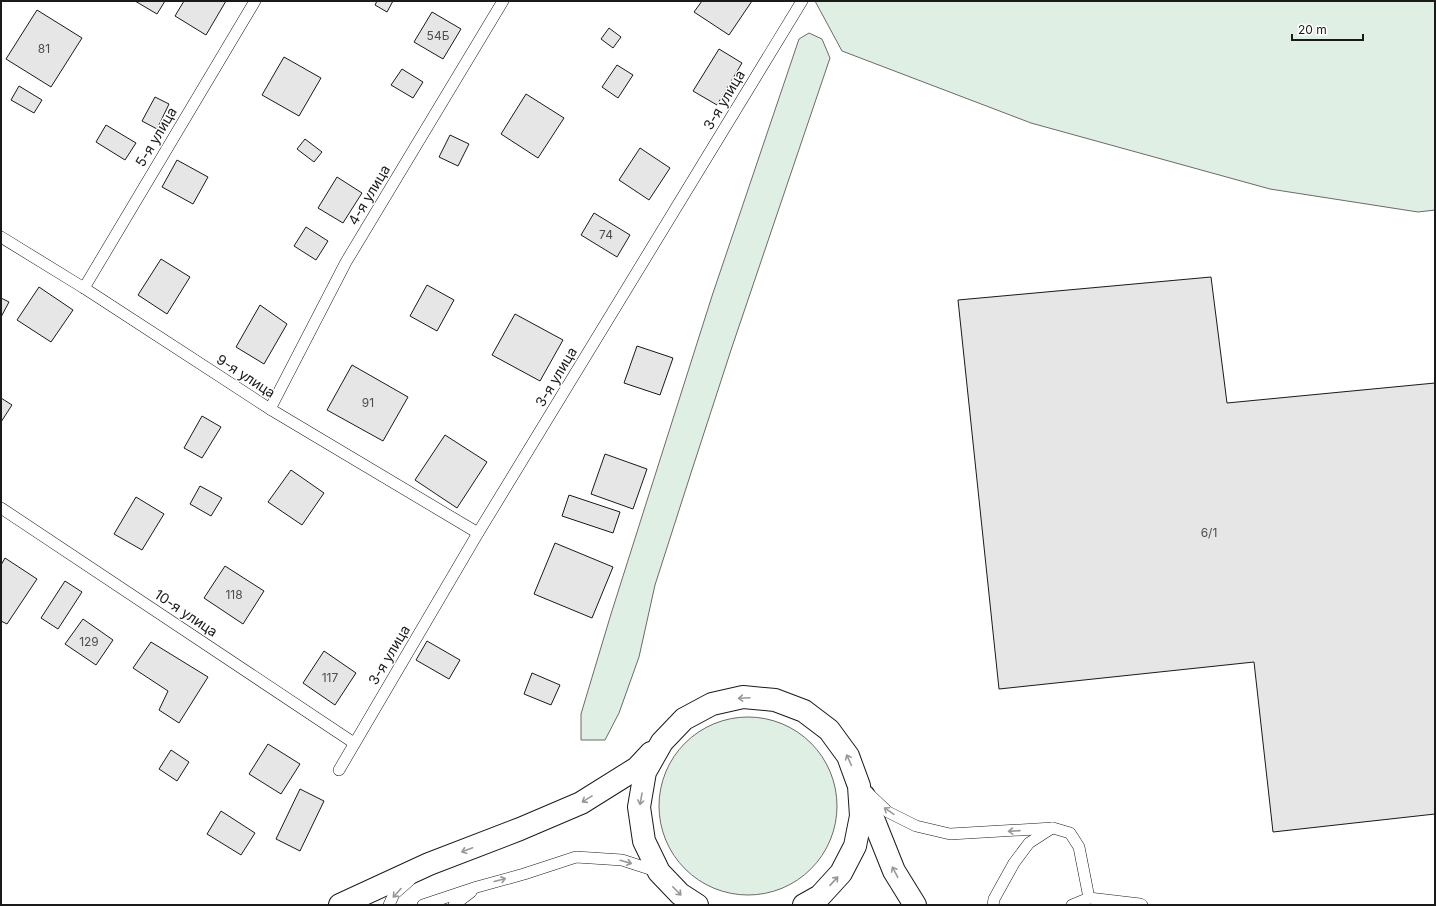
<svg xmlns="http://www.w3.org/2000/svg" width="1436" height="906" font-family="Inter,sans-serif">
  <style>
    .green { fill: #e0efe3; stroke: #6a6a6a }
    .building { fill: #e6e6e6; stroke: #1a1a1a }
    .lines { fill: none; stroke-linecap: round; stroke-linejoin: round }
    .lane-casing { stroke: #1a1a1a; stroke-width: 12 }
    .secondary-casing { stroke: #1a1a1a; stroke-width: 24 }
    .lane { stroke: #fff; stroke-width: 11 }
    .secondary { stroke: #fff; stroke-width: 22 }
    .oneway { stroke: #989898 }
    .labels { text-anchor: middle; stroke-width: 3; stroke-linejoin: round; paint-order: stroke }
    .number-label { font-size: 12px; fill: #4d4d4d }
    .street-label { font-size: 14px; fill: #1a1a1a; stroke: #fff }
  </style>
  <rect width="100%" height="100%" fill="#fff"/>
  <g class="green">
    <polygon points="815,1 1435,1 1435,210 1418,212 1270,189 1031,123 842,51"/>
    <polygon points="809,33 822,39 830,58 732,347 690,476 655,585 639,657 619,713 605,740 581,740 581,714 611,614 712,296 799,39"/>
    <circle cx="748" cy="806" r="89"/>
  </g>
  <g class="building">
    <polygon points="135,1 165,1 157,14"/>
    <polygon points="184,1 226,1 206,35 175,16"/>
    <polygon points="377,1 393,1 387,12 375,5"/>
    <polygon points="702,1 752,1 729,35 694,12"/>
    <polygon points="37,10 82,38 51,87 6,59"/>
    <polygon points="432,12 461,29 443,59 414,42"/>
    <polygon points="609,28 621,37 613,48 601,39"/>
    <polygon points="719,49 742,63 717,105 693,91"/>
    <polygon points="284,57 321,78 299,116 262,95"/>
    <polygon points="617,65 633,75 618,98 602,87"/>
    <polygon points="402,69 423,82 413,98 391,85"/>
    <polygon points="19,86 42,100 34,113 11,100"/>
    <polygon points="526,94 564,118 538,158 501,134"/>
    <polygon points="155,97 169,104 157,129 142,121"/>
    <polygon points="106,125 136,143 125,160 96,142"/>
    <polygon points="450,135 469,144 458,166 439,157"/>
    <polygon points="305,139 322,152 314,162 297,149"/>
    <polygon points="640,148 670,168 649,200 619,180"/>
    <polygon points="177,160 208,177 193,204 162,187"/>
    <polygon points="337,177 362,193 343,223 318,208"/>
    <polygon points="594,213 630,235 617,257 581,235"/>
    <polygon points="306,227 328,241 316,260 294,246"/>
    <polygon points="161,259 190,277 167,314 138,295"/>
    <polygon points="1211,277 1227,403 1435,383 1435,814 1273,832 1254,662 999,689 958,300"/>
    <polygon points="427,285 454,300 437,331 410,316"/>
    <polygon points="39,287 73,310 51,342 17,320"/>
    <polygon points="1,298 9,302 1,317"/>
    <polygon points="260,305 287,324 264,364 236,347"/>
    <polygon points="515,314 563,340 540,381 492,355"/>
    <polygon points="637,346 673,358 660,395 624,383"/>
    <polygon points="352,365 408,397 383,441 327,410"/>
    <polygon points="1,398 12,405 1,422"/>
    <polygon points="202,416 221,427 202,458 184,448"/>
    <polygon points="445,435 487,462 457,508 415,480"/>
    <polygon points="605,454 647,469 633,509 591,494"/>
    <polygon points="291,470 324,493 302,525 268,502"/>
    <polygon points="200,486 222,498 211,516 190,504"/>
    <polygon points="569,495 620,512 613,533 562,516"/>
    <polygon points="136,497 164,514 142,550 114,534"/>
    <polygon points="555,543 613,567 592,618 534,594"/>
    <polygon points="5,558 37,579 7,624 1,621 1,565"/>
    <polygon points="225,566 264,591 243,624 204,598"/>
    <polygon points="65,581 82,592 58,629 41,618"/>
    <polygon points="83,619 113,640 96,665 65,644"/>
    <polygon points="427,641 460,660 449,679 416,660"/>
    <polygon points="151,642 208,677 179,723 159,710 168,691 133,668"/>
    <polygon points="324,651 356,673 335,705 303,683"/>
    <polygon points="532,673 560,685 551,705 524,694"/>
    <polygon points="268,744 300,764 281,794 249,774"/>
    <polygon points="171,750 189,762 177,781 159,769"/>
    <polygon points="300,789 324,801 300,851 276,839"/>
    <polygon points="221,811 255,833 241,855 207,834"/>
  </g>
  <g class="lines">
    <g class="lane-casing">
      <g id="lane">
        <polyline points="1,237 84,288 270,409 478,533"/>
        <polyline points="84,288 255,1"/>
        <polyline points="270,409 346,262 503,1"/>
        <polyline points="1,508 354,743"/>
        <polyline points="339,770 478,533 802,1"/>
        <polyline points="869,794 888,812 916,826 950,834 1053,828 1070,833 1079,847 1089,898"/>
        <polyline points="389,905 394,894 410,880"/>
        <polyline points="423,905 477,887 524,874 576,857 622,860 659,872"/>
        <polyline points="454,905 471,892"/>
        <polyline points="993,905 994,899 1014,863 1029,843 1052,828"/>
        <polyline points="1072,905 1089,898 1140,904 1142,905"/>
      </g>
    </g>
    <g class="secondary-casing">
      <g id="secondary">
        <polyline points="864,796 894,871 915,905"/>
        <polyline points="340,905 429,864 520,829 581,803 637,768 651,753"/>
        <polyline points="697,905 680,894 659,872 644,841 639,807 645,772 662,742 684,719 712,704 743,697 775,700 804,711 829,730 848,756 859,786 861,816 855,846 841,873 820,896 804,905"/>
      </g>
    </g>
    <use href="#lane" class="lane"/>
    <use href="#secondary" class="secondary"/>
  </g>
  <defs><path id="oneway-shaft" d="M-6 0H5M1.5-3L5.5 0L1.5 3" fill="none" stroke-width="1.6" stroke-linecap="round" stroke-linejoin="round"/></defs>
  <g class="oneway">
    <use href="#oneway-shaft" transform="translate(744 698) rotate(177)"/>
    <use href="#oneway-shaft" transform="translate(849 760) rotate(-114)"/>
    <use href="#oneway-shaft" transform="translate(587 799) rotate(148)"/>
    <use href="#oneway-shaft" transform="translate(641 799) rotate(100)"/>
    <use href="#oneway-shaft" transform="translate(889 811) rotate(-146)"/>
    <use href="#oneway-shaft" transform="translate(1014 831) rotate(176)"/>
    <use href="#oneway-shaft" transform="translate(467 850) rotate(159)"/>
    <use href="#oneway-shaft" transform="translate(626 862) rotate(16)"/>
    <use href="#oneway-shaft" transform="translate(895 872) rotate(-118)"/>
    <use href="#oneway-shaft" transform="translate(500 880) rotate(-15)"/>
    <use href="#oneway-shaft" transform="translate(834 881) rotate(-47)"/>
    <use href="#oneway-shaft" transform="translate(677 891) rotate(45)"/>
    <use href="#oneway-shaft" transform="translate(397 893) rotate(132)"/>
  </g>
  <g class="labels">
    <g class="number-label">
      <text x="438" y="40">54Б</text>
      <text x="44" y="53">81</text>
      <text x="606" y="239">74</text>
      <text x="368" y="407">91</text>
      <text x="1209" y="537">6/1</text>
      <text x="234" y="599">118</text>
      <text x="89" y="646">129</text>
      <text x="330" y="682">117</text>
    </g>
    <g class="street-label">
      <text transform="translate(724 100) rotate(-59)" y="5">3-я улица</text>
      <text transform="translate(156 137) rotate(-59)" y="5">5-я улица</text>
      <text transform="translate(369 195) rotate(-59)" y="5">4-я улица</text>
      <text transform="translate(246 376) rotate(33)" y="5">9-я улица</text>
      <text transform="translate(556 377) rotate(-59)" y="5">3-я улица</text>
      <text transform="translate(186 613) rotate(34)" y="5">10-я улица</text>
      <text transform="translate(389 655) rotate(-59)" y="5">3-я улица</text>
    </g>
  </g>
  <rect width="1436" height="906" fill="none" stroke="#1a1a1a" stroke-width="4"/>
  <path d="M1292 34v6h71v-6" fill="none" stroke="#1a1a1a" stroke-width="2"/>
  <text x="1298" y="34" font-size="12" fill="#1a1a1a" stroke="#ffffff" stroke-width="3" paint-order="stroke">20 m</text>
</svg>
